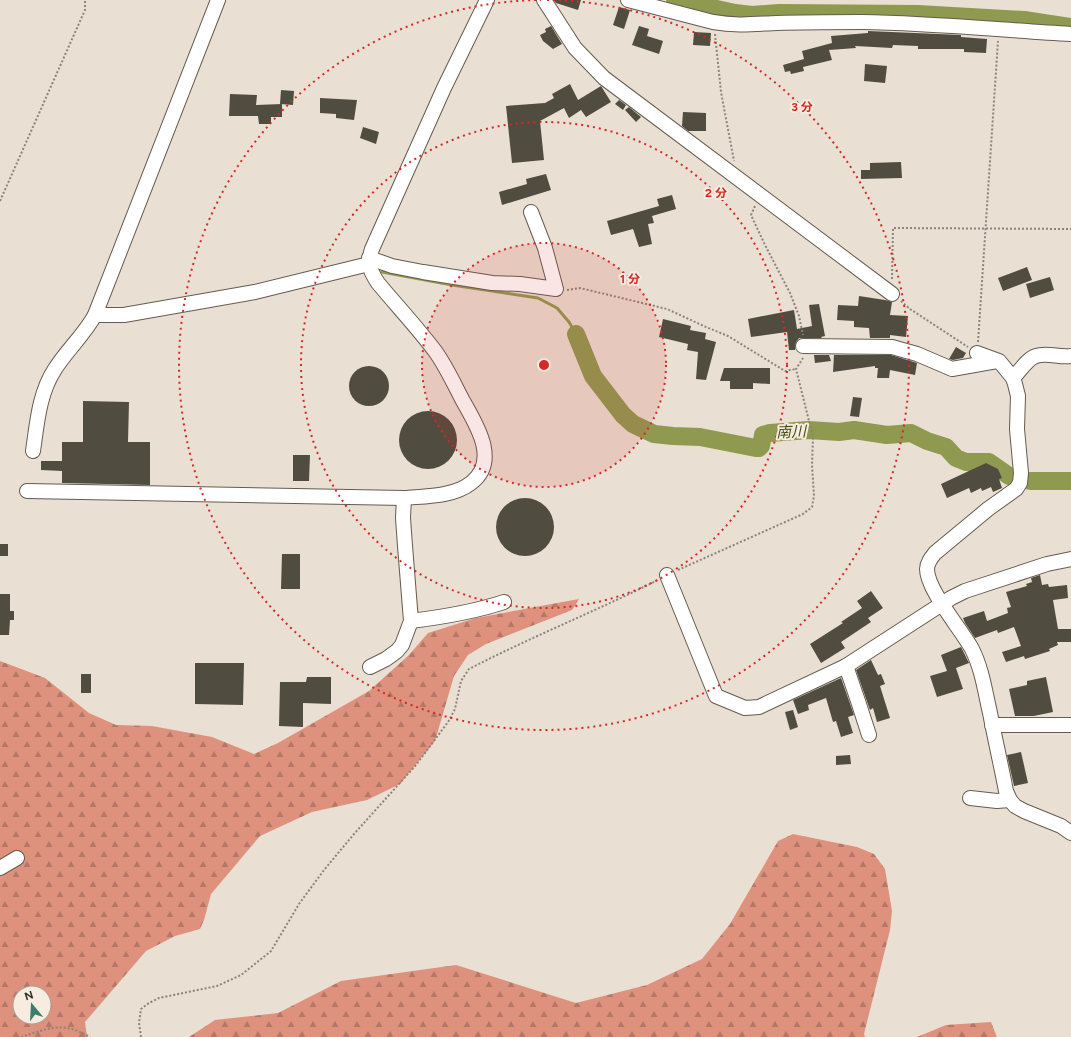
<svg xmlns="http://www.w3.org/2000/svg" width="1071" height="1037" font-family="Figtree,'Noto Sans JP',sans-serif">
  <style>
    .forest { fill: url(#forest-firs); fill-rule: evenodd }
    .lines { fill: none; stroke-linecap: round; stroke-linejoin: round }
    .stream { stroke: #8f9a50; stroke-width: 3 }
    .river { stroke: #8f9a50; stroke-width: 18 }
    .building { fill: #504d40 }
    .minor-casing { stroke: #645c50; stroke-width: 16 }
    .path { stroke: #8b847b; stroke-width: 2; stroke-dasharray: 2 2; stroke-linecap: butt }
    .minor { stroke: #fff; stroke-width: 14 }
    .ring { fill: none; stroke: #d62828; stroke-width: 2; stroke-dasharray: 2 4 }
    .labels { text-anchor: middle; stroke-width: 4; stroke-linejoin: round; paint-order: stroke }
    .water-label { font-size: 15px; font-style: italic; fill: #454c14; stroke: #f6ecdf }
    .centre { fill: #d62828; stroke: #f6ecdf; stroke-width: 2 }
    .ring-label { font-size: 12px; text-anchor: middle; font-weight: bold; fill: #d62828; stroke: #f6ecdf; stroke-width: 4; stroke-linejoin: round; paint-order: stroke }
  </style>
  <defs>
    <pattern id="forest-firs" width="22" height="20" patternUnits="userSpaceOnUse"><rect width="22" height="20" fill="#de917c"/><path d="M5 1l3.5 6h-7zM16 11l3.5 6h-7z" fill="#b57766"/></pattern>
  </defs>
  <rect width="100%" height="100%" fill="#e9dfd2"/>
  <g class="forest">
    <path d="M579,599L572,610L486,644L468,655L454,676L435,741L400,784L367,800L312,812L260,836L211,894L204,920L200,929L175,936L146,951L85,1022L87,1037H0V661L45,678L89,713L116,725L152,726L212,737L254,754L278,743L369,691L409,655L428,633L476,618ZM20,993H44V1017H20Z"/>
    <polygon points="793,834 857,847 874,854 885,869 892,911 890,930 864,1034 865,1037 189,1037 215,1020 278,1013 341,981 456,965 576,1003 647,985 702,959 730,924 778,841"/>
    <polygon points="991,1022 997,1037 917,1037 946,1025"/>
  </g>
  <g class="lines">
    <polyline class="stream" points="382,272 452,285 538,298 557,308 569,322 576,334"/>
    <g class="river">
      <polyline points="675,0 735,13 752,15 779,13 918,14 1024,20 1071,27"/>
      <polyline points="576,334 593,376 623,415 633,424 654,434 673,436 700,437 756,448 759,448 761,446 763,435 770,433 809,430 839,432 854,430 887,435 911,433 927,441 946,447 956,458 966,462 989,462 1009,476"/>
      <polyline points="1030,481 1071,481"/>
    </g>
  </g>
  <g class="building">
    <polygon points="554,0 581,0 578,10 556,3"/>
    <polygon points="619,7 630,10 624,29 613,25"/>
    <polygon points="551,26 562,44 553,49 543,41 540,35 546,32 545,29"/>
    <polygon points="639,26 649,29 647,36 663,41 659,54 632,45"/>
    <polygon points="868,31 961,35 961,37 987,39 986,53 964,52 964,49 918,49 918,46 893,45 892,48 855,46 856,48 829,50 832,60 803,67 804,71 791,74 790,71 785,72 783,65 804,59 802,51 832,43 831,36 868,33"/>
    <polygon points="694,32 711,33 710,46 693,45"/>
    <polygon points="865,64 887,66 885,83 864,81"/>
    <polygon points="570,84 578,100 601,86 611,102 586,117 581,110 569,118 564,108 540,121 544,160 512,163 506,106 545,103 554,98 552,94"/>
    <polygon points="281,90 294,91 293,105 280,104"/>
    <polygon points="230,94 257,95 256,105 282,104 282,117 271,117 271,124 259,124 258,116 229,116"/>
    <polygon points="320,98 357,100 354,120 336,118 336,114 320,113"/>
    <polygon points="619,100 626,105 623,110 615,104"/>
    <polygon points="629,107 641,117 636,122 625,110"/>
    <polygon points="683,112 706,113 706,131 688,131 682,126"/>
    <polygon points="363,127 379,132 376,144 360,138"/>
    <polygon points="901,162 902,178 861,179 861,170 870,170 870,163"/>
    <polygon points="546,174 551,190 502,205 499,192 527,184 526,179"/>
    <polygon points="672,195 676,209 652,216 654,223 648,224 652,244 639,247 633,229 611,235 607,221 659,206 657,199"/>
    <polygon points="1027,267 1032,280 1003,291 998,278"/>
    <polygon points="1050,277 1054,290 1030,298 1026,284"/>
    <polygon points="859,296 885,300 892,302 890,315 908,316 906,337 890,335 890,338 870,338 869,328 854,327 854,321 837,320 838,305 858,306"/>
    <polygon points="819,304 825,336 821,337 822,338 799,338 796,342 795,350 789,350 787,332 751,337 748,319 794,310 797,329 812,326 809,305"/>
    <polygon points="663,319 691,326 690,330 706,333 705,339 716,342 706,380 696,379 698,352 687,350 688,344 659,337"/>
    <polygon points="956,347 966,353 963,358 953,360 949,359"/>
    <polygon points="814,355 829,355 831,361 815,363"/>
    <polygon points="834,355 891,355 917,363 915,375 890,370 889,378 877,378 878,368 875,368 875,366 833,372"/>
    <circle cx="369" cy="386" r="20"/>
    <polygon points="724,368 770,368 770,384 753,383 753,389 730,389 730,381 720,381"/>
    <polygon points="853,397 862,398 859,417 850,416"/>
    <polygon points="83,401 129,402 128,442 150,442 150,485 62,483 62,471 41,470 41,461 62,461 62,442 83,442"/>
    <circle cx="428" cy="440" r="29"/>
    <polygon points="293,455 310,455 309,481 293,481"/>
    <polygon points="986,463 998,469 1002,478 999,479 1002,488 993,492 991,487 982,491 981,488 971,493 969,488 947,498 941,484"/>
    <circle cx="525" cy="527" r="29"/>
    <rect x="0" y="544" width="8" height="12"/>
    <polygon points="282,554 300,554 300,589 281,589"/>
    <polygon points="1040,575 1042,585 1048,584 1049,587 1067,585 1068,598 1053,600 1058,629 1071,629 1071,642 1057,642 1058,645 1049,649 1050,651 1025,659 1024,656 1006,662 1002,652 1021,646 1014,627 998,633 997,630 975,638 965,623 963,618 984,611 987,621 1008,613 1007,608 1011,607 1006,592 1027,586 1026,584 1032,582 1031,578"/>
    <polygon points="871,591 883,608 868,618 871,622 841,642 845,648 821,663 810,644 843,623 841,622 862,608 857,601"/>
    <polygon points="0,594 10,594 10,611 14,611 14,620 10,620 9,635 0,635"/>
    <polygon points="961,647 969,663 956,668 963,689 937,697 930,676 947,671 941,655"/>
    <polygon points="871,660 878,675 881,674 885,684 880,686 890,718 877,722 873,708 870,710 856,670"/>
    <polygon points="195,663 244,663 243,705 195,704"/>
    <rect x="81" y="674" width="10" height="19"/>
    <polygon points="307,677 331,677 331,704 303,703 303,727 279,726 280,682 306,682"/>
    <polygon points="1046,677 1053,712 1034,716 1015,716 1009,689 1027,685 1027,681"/>
    <polygon points="841,678 854,715 848,717 853,733 841,737 836,721 833,722 826,698 808,705 809,710 798,714 793,700"/>
    <polygon points="793,710 798,727 790,730 785,712"/>
    <polygon points="1021,752 1028,783 1014,786 1007,755"/>
    <polygon points="850,755 851,764 836,765 836,756"/>
  </g>
  <g class="lines">
    <g class="minor-casing">
      <g id="minor">
        <polyline points="544,0 575,48 604,78 892,294"/>
        <path d="M628,0L713,22C737,26 753,24 777,23C805,22 834,22 862,22C932,23 1001,30 1071,34"/>
        <polyline points="369,258 392,266 423,272 492,283 520,284 556,289 545,248 531,212"/>
        <polyline points="95,315 124,315 255,292 369,264"/>
        <polyline points="803,346 892,347 917,354 952,369 997,361"/>
        <path d="M977,353L999,361L1013,378L1015,384L1018,396L1017,429L1021,473L1020,483L1016,489L988,509L935,553C931,558 927,563 927,569C927,590 961,629 972,649C982,669 985,691 990,713C995,739 1001,765 1006,791L1010,800L1015,806L1024,811L1061,826L1071,833"/>
        <path d="M1013,378C1019,372 1028,358 1036,356C1047,352 1060,358 1071,356"/>
        <path d="M33,451C37,424 39,393 55,369C67,350 84,335 95,315L218,0"/>
        <path d="M27,491L404,498C426,496 453,497 471,483C500,461 476,424 463,401C454,384 446,366 435,351C417,327 397,306 378,283C370,271 367,264 372,249L444,88L487,0"/>
        <polyline points="667,575 716,696 745,708 759,707 846,666 858,701 869,735"/>
        <path d="M411,621C443,617 474,612 504,602"/>
        <polyline points="846,666 951,598 965,591 1047,564 1071,559"/>
        <polyline points="370,667 386,659 397,651 402,645 411,621 405,546 403,518 404,498"/>
        <polyline points="992,725 1071,725"/>
        <polyline points="970,798 997,801 1010,800"/>
        <polyline points="0,868 17,858"/>
      </g>
    </g>
    <g class="path">
      <polyline points="715,34 721,92 734,161"/>
      <polyline points="0,201 85,10 85,0"/>
      <polyline points="755,206 751,215 765,245 790,293 799,316 803,335"/>
      <polyline points="892,279 893,228 1071,229"/>
      <polyline points="567,290 580,288 667,309 706,327 728,336 785,371 796,369"/>
      <polyline points="901,301 910,309 968,347"/>
      <polyline points="978,342 998,41"/>
      <polyline points="678,570 803,514 812,507 814,496 812,465 813,437 796,369 803,358"/>
      <path d="M21,1037C50,1028 62,1021 90,1037"/>
      <path d="M141,1037L139,1023L141,1009L149,1003L159,998L217,986L241,975L271,951L299,904L324,870L354,834L416,765L448,722L455,709L461,681L469,669C531,637 596,611 658,580"/>
    </g>
    <use href="#minor" class="minor"/>
  </g>
  <circle cx="544" cy="365" r="122" fill="#d62828" fill-opacity=".12"/>
  <g class="ring">
    <circle cx="544" cy="365" r="122"/>
    <circle cx="544" cy="365" r="243"/>
    <path d="M547 0A365 365 0 1 1 541 0"/>
  </g>
  <g class="labels">
    <g class="water-label">
      <text transform="translate(791 432) rotate(-2)" y="5">南川</text>
    </g>
  </g>
  <circle cx="544" cy="365" r="6" class="centre"/>
  <g class="ring-label">
    <text x="802" y="111">3 分</text>
    <text x="716" y="197">2 分</text>
    <text x="630" y="283">1 分</text>
  </g>
  <g transform="translate(32 1005) rotate(342)"><circle r="19" fill="#f6ecdf" stroke="#a7a096"/>
  <path d="M0-3L7 15L0 10L-7 15Z" fill="#3b7d6e"/>
  <text y="-6" font-size="11" font-weight="bold" text-anchor="middle" fill="#312d28">N</text>
  </g>
</svg>
